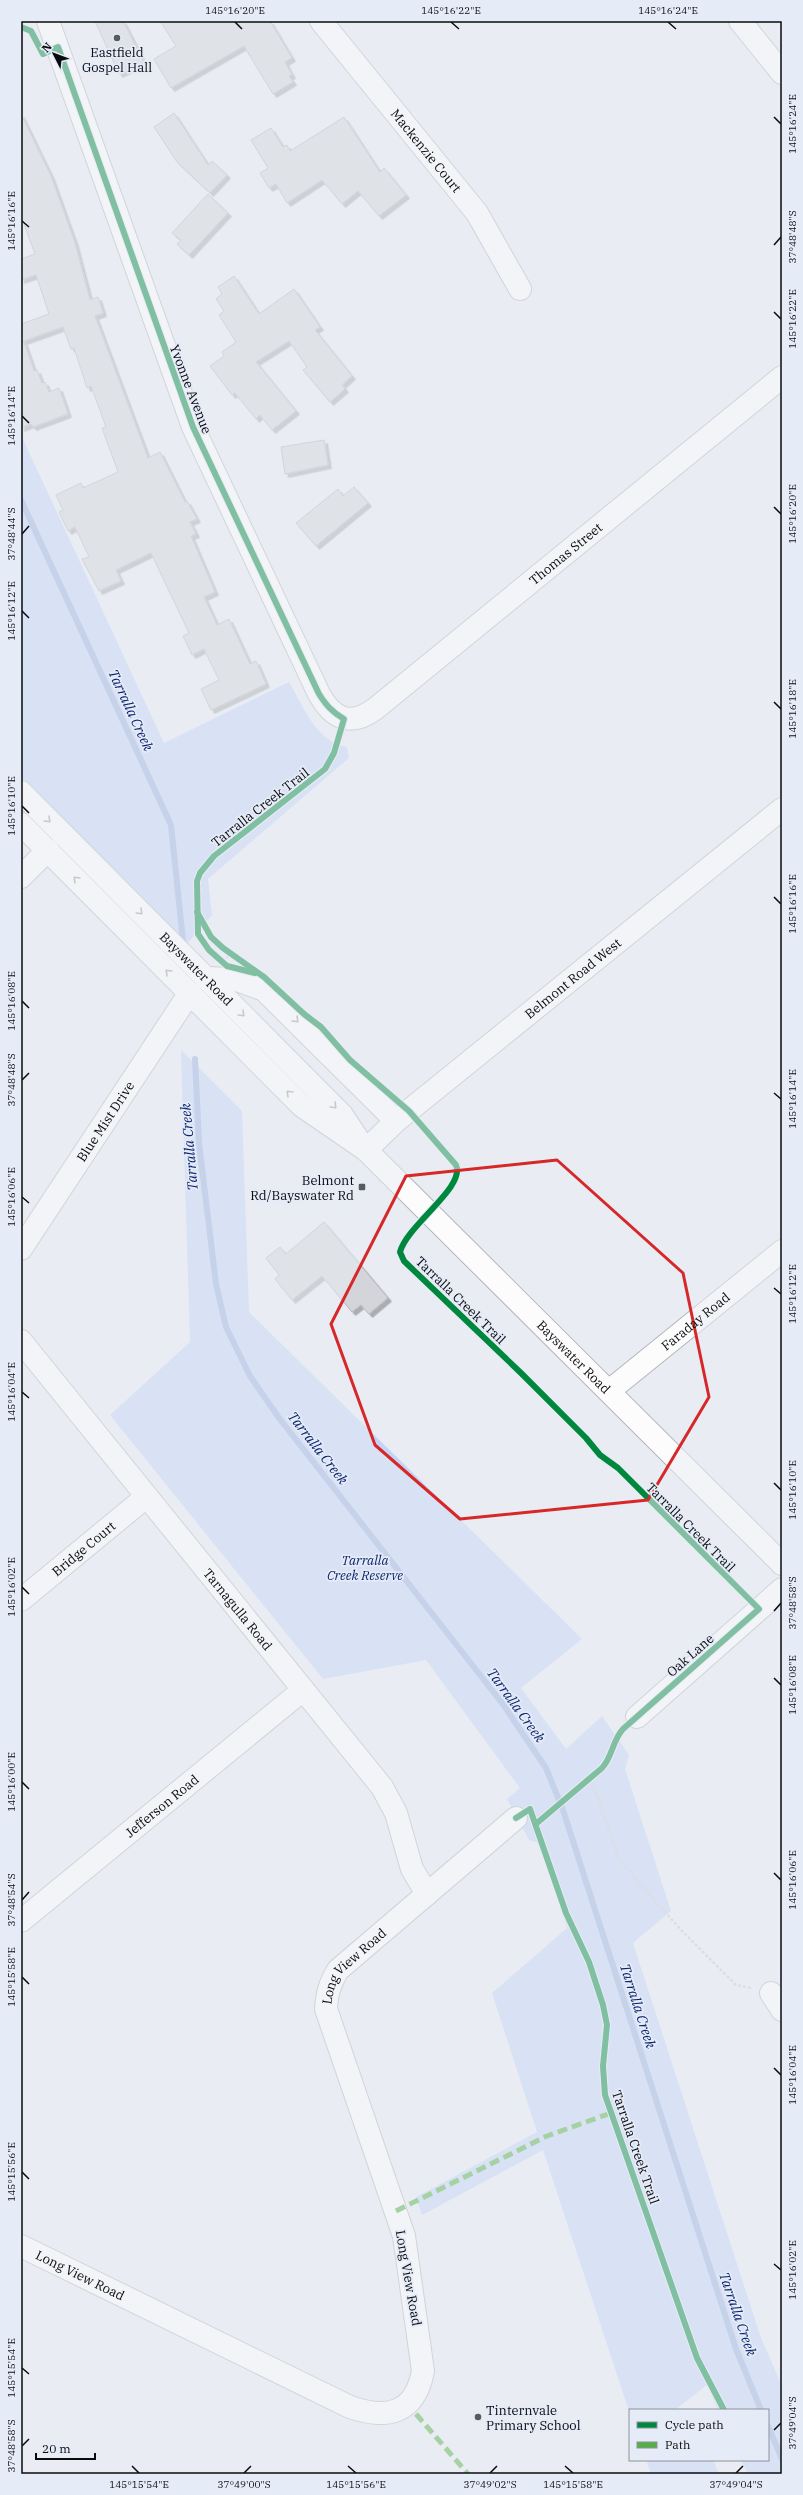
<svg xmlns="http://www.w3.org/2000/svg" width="803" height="2495" font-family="'IBM Plex Serif',serif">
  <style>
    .green { fill: #c3d4f7 }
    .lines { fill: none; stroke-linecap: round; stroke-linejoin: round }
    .stream { stroke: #9bb1df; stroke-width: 6 }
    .building { fill: #d3d5da; stroke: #b5b7bd; filter: url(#shadow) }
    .minor-casing { stroke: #b4b6bb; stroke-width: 24 }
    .major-casing { stroke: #b4b6bb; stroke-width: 24 }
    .path { stroke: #cdcdcf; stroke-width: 2.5; stroke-dasharray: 3 2; stroke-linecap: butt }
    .minor { stroke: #fcfcfd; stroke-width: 22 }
    .major { stroke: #fcfcfd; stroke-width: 22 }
    .quiet { stroke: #54b044; stroke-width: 5; stroke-dasharray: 10 5; stroke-linecap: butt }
    .cycleway-casing { stroke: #e5ebf7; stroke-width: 8 }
    .cycleway { stroke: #00873e; stroke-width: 6 }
    .oneway { stroke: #9b9c9e }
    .marked { fill: none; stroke: #d62828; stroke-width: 3; stroke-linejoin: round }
    .ticks { fill: none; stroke: #0a0b0f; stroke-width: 1.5 }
    .poi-dot { fill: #585a5f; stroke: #e5ebf7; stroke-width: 1.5 }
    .labels { text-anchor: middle; stroke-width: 3.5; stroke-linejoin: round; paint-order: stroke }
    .poi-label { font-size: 13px; fill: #0a0b0f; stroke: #e5ebf7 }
    .street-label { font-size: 13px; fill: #0a0b0f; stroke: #e5ebf7 }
    .park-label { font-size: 13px; font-style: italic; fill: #0c266e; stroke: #e5ebf7 }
    .water-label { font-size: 14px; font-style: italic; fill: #0a246d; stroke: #e5ebf7 }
    .neatline { fill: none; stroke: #0a0b0f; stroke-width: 1.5 }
    .ticks-label { font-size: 10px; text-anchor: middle; fill: #0a0b0f }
  </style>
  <defs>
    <filter id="shadow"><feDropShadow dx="3.5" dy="3.5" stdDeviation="0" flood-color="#0004"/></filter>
  </defs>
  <rect width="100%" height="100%" fill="#e9ecf3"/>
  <g class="green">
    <path d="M21,435L164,743L289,682C304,707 315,741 347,747L349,758L208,879L212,915L187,944L21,777Z"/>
    <polygon points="181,1050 242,1111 249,1312 582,1639 521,1688 566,1749 602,1716 629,1755 625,1769 671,1911 633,1943 761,2338 782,2386 782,2474 748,2474 741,2460 768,2460 768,2410 718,2410 707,2385 675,2410 630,2410 630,2414 543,2150 422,2215 416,2197 537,2132 492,1993 567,1928 539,1843 529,1840 507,1799 520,1788 426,1660 323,1679 110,1415 190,1342"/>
    <polygon points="651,2460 713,2460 719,2474 651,2474 647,2463"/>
  </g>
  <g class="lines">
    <g class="stream">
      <polyline points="21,500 171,825 183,941"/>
      <polyline points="195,1059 199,1143 216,1284 226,1327 250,1376 279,1418 502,1703 546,1768 563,1810 736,2349 761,2410"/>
      <polyline points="768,2426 782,2459"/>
    </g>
  </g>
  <g class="building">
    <polygon points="95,21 123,21 144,62 119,74"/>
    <polygon points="160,21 270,21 292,58 285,62 292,75 289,76 293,82 273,94 244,46 171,88 154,59 176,46"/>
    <polygon points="174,113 208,165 212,161 227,175 210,193 177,162 154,127"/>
    <polygon points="21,114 51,176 75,243 90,300 98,297 103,313 95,316 148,458 160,452 185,502 187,501 197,519 190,522 196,534 191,536 215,592 204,597 217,625 229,619 250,664 256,661 266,684 211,710 201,689 219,680 204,649 192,655 183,636 189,633 151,553 116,570 121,581 99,591 82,559 89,557 75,527 68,531 59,512 63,510 56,495 81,483 83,488 118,472 102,428 106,427 91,386 87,388 74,348 71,349 63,327 21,342 21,324 49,314 36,275 21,280 21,259 35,254 21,216"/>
    <polygon points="344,117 380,172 384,168 406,195 379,216 358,191 342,204 322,180 287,203 276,184 269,188 260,173 268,168 251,140 271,128 283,147 287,145 290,151"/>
    <polygon points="208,194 228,213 189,255 177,244 181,240 172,233"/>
    <polygon points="234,276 259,314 294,289 320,327 315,330 352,376 342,385 345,389 330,402 303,370 307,367 289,341 256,362 296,411 272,430 260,415 256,419 235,393 232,395 210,366 224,356 222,352 236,342 219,315 224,311 216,299 222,294 218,287"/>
    <polygon points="24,342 34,371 37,370 42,383 45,382 49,392 59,388 68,414 33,427 31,424 21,428 21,343"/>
    <polygon points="324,440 328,465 285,474 281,447"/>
    <polygon points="354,487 368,503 316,546 296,523 338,489 343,496"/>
    <polygon points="324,1222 388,1298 369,1314 361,1305 352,1312 322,1276 292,1300 275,1279 279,1275 266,1258 280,1247 286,1254"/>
  </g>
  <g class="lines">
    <g class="minor-casing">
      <g id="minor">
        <path id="s1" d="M48,21L193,427L319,694C333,719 350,727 375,709L782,377"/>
        <path id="s2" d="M321,21L477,213L520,289"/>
        <polyline points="740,21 782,73"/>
        <polyline points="21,877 48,850"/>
        <polyline points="205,978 234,979 264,990 396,1121"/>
        <path id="s3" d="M366,1150L396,1121L782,809"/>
        <path id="s4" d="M21,1249L189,994"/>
        <path id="s5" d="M21,1341L382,1787L396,1813L412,1869L427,1894"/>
        <path id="s6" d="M609,1391L782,1251"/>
        <path id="s7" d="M21,1600L146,1497"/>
        <polyline points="637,1717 782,1589"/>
        <path id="s8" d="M21,1921L303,1690"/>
        <polyline points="771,1993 782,2010"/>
        <path id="s9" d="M21,2246L350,2407C387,2420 415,2414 423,2371L404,2236L326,2009C327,1993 330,1983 338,1970L516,1818"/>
      </g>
    </g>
    <g class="major-casing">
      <g id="major">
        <path id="s10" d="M21,792L342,1115L358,1139"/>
        <path id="s11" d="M21,824L302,1106L366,1150L782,1564"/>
      </g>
    </g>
    <g class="path">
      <polyline points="227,958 230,953"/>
      <polyline points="591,1778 619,1860 682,1931 736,1985 751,1988"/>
    </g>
    <use href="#minor" class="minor"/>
    <use href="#major" class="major"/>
    <g class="quiet">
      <polyline points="396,2211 547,2136 611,2113"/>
      <polyline points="416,2414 468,2474"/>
    </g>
    <g class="cycleway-casing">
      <g id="cycleway">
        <path d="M21,27L31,31L43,54L58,47L193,427L319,694C326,705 332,712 344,719L334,753L325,769L214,856L200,873L197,881L198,934L209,950L227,966L255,973"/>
        <path d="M197,912L211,937L223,948L264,977L304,1014L321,1027L350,1060L409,1111L456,1165C466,1187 407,1225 400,1252L404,1261L521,1373L586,1438L600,1455L618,1468L759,1609L623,1729C612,1741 613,1756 602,1768L537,1823"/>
        <polyline points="516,1818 530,1809 566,1913 589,1962 603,2005 607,2025 603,2066 605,2095 697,2358 724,2410"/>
      </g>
    </g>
    <use href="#cycleway" class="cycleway"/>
  </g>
  <defs><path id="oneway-chevron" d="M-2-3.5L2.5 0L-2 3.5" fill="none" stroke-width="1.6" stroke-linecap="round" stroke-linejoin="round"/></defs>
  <g class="oneway">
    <use href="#oneway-chevron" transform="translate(48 820) rotate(45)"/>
    <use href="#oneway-chevron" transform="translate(76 879) rotate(-135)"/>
    <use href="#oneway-chevron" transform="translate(140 912) rotate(45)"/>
    <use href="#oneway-chevron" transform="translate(168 972) rotate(-135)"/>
    <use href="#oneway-chevron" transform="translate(242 1014) rotate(45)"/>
    <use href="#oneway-chevron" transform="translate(296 1020) rotate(45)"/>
    <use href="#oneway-chevron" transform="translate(289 1093) rotate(-135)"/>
    <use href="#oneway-chevron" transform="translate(334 1106) rotate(46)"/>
  </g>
  <path d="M0 0H803V2495H0ZM557,1160L683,1273L709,1397L648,1500L460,1519L375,1445L331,1324L406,1176Z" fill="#e9ecf3" fill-opacity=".55" fill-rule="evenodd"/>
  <path class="marked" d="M557,1160L683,1273L709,1397L648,1500L460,1519L375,1445L331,1324L406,1176Z"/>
  <path class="ticks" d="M235,22L242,29M451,22L459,29M668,22L676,29M774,117L781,124M22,221L29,227M774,245L781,237M774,312L781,319M22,416L29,423M774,507L781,514M22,534L29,526M22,611L29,618M774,702L781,709M22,806L29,813M774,897L781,904M22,1001L29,1008M22,1080L29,1073M774,1093L781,1099M22,1197L29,1203M774,1288L781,1294M22,1392L29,1398M774,1483L781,1490M22,1587L29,1594M774,1611L781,1603M774,1678L781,1685M22,1782L29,1789M774,1873L781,1880M22,1900L29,1892M22,1977L29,1984M774,2068L781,2075M22,2172L29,2179M774,2264L781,2270M22,2368L29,2374M774,2430L781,2423M22,2446L29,2439M132,2466L139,2473M348,2466L356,2473M565,2466L573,2473M244,2473L251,2466M490,2473L497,2466M736,2473L743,2466"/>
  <g class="poi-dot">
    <circle cx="117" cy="38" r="4"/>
    <rect x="358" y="1183" width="8" height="8" rx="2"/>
    <circle cx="478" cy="2417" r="4"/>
  </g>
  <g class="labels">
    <g class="poi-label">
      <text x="117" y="57">Eastfield<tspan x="117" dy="15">Gospel Hall</tspan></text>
      <text x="354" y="1185" text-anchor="end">Belmont<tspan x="354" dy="15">Rd/Bayswater Rd</tspan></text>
      <text x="486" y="2415" text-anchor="start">Tinternvale<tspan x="486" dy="15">Primary School</tspan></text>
    </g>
    <g class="street-label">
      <text dy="5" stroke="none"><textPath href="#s2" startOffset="167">Mackenzie Court</textPath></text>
      <text transform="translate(191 389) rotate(69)" y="5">Yvonne Avenue</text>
      <text dy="5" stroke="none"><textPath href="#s1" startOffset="1041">Thomas Street</textPath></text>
      <text transform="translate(260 807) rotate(-38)" y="5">Tarralla Creek Trail</text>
      <text dy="5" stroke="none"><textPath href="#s10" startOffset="249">Bayswater Road</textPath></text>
      <text dy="5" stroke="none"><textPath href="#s3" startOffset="269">Belmont Road West</textPath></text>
      <text dy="5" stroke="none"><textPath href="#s4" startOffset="153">Blue Mist Drive</textPath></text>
      <text transform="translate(461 1300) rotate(44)" y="5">Tarralla Creek Trail</text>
      <text dy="5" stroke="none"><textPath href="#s6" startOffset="111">Faraday Road</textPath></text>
      <text dy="5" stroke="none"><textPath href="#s11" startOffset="769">Bayswater Road</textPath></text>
      <text transform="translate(691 1527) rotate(45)" y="5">Tarralla Creek Trail</text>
      <text dy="5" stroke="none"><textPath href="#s7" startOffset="81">Bridge Court</textPath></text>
      <text dy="5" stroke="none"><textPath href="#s5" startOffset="345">Tarnagulla Road</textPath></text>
      <text transform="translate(690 1655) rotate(-41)" y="5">Oak Lane</text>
      <text dy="5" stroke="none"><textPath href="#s8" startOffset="182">Jefferson Road</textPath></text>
      <text dy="5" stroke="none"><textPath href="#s9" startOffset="893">Long View Road</textPath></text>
      <text transform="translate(636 2147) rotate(71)" y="5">Tarralla Creek Trail</text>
      <text dy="5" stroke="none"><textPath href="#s9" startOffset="66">Long View Road</textPath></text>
      <text transform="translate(409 2278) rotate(80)" y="5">Long View Road</text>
    </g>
    <g class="park-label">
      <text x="365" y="1565">Tarralla<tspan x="365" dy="15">Creek Reserve</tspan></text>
    </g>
    <g class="water-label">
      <text transform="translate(131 710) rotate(65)" y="5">Tarralla Creek</text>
      <text transform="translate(189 1147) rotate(-95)" y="5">Tarralla Creek</text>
      <text transform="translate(318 1448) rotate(52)" y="5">Tarralla Creek</text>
      <text transform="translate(516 1705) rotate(54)" y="5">Tarralla Creek</text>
      <text transform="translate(638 2006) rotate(72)" y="5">Tarralla Creek</text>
      <text transform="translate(738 2314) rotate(71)" y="5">Tarralla Creek</text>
    </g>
  </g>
  <rect width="803" height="2495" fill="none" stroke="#e5ebf7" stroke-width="44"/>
  <rect x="629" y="2409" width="140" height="52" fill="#e5ebf7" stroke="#8d919a"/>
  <rect x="637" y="2422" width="20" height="6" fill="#00873e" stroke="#8d919a"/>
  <text x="665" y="2429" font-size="12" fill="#0a0b0f">Cycle path</text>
  <rect x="637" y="2442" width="20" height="6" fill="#54b044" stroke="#8d919a"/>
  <text x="665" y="2449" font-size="12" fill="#0a0b0f">Path</text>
  <g transform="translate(54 54) rotate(312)" stroke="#e5ebf7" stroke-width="3" paint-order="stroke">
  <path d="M0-3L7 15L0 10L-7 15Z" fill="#0a0b0f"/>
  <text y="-6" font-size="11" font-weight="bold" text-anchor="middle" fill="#0a0b0f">N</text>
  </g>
  <path d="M36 2453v6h59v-6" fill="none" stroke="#0a0b0f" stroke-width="2"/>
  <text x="42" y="2453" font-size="12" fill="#0a0b0f" stroke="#e5ebf7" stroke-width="3" paint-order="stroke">20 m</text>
  <rect x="22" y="22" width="759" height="2451" class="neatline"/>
  <g class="ticks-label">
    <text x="235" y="14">145°16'20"E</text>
    <text x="451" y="14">145°16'22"E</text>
    <text x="668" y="14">145°16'24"E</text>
    <text transform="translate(792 124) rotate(-90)" y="4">145°16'24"E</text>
    <text transform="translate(11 221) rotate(-90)" y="4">145°16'16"E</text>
    <text transform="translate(792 237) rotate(-90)" y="4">37°48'48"S</text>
    <text transform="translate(792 319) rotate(-90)" y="4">145°16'22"E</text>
    <text transform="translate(11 416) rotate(-90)" y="4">145°16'14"E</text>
    <text transform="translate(792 514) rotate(-90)" y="4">145°16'20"E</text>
    <text transform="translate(11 534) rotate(-90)" y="4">37°48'44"S</text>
    <text transform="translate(11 611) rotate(-90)" y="4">145°16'12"E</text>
    <text transform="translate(792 709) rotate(-90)" y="4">145°16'18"E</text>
    <text transform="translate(11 806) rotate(-90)" y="4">145°16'10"E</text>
    <text transform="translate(792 904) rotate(-90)" y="4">145°16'16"E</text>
    <text transform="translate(11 1001) rotate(-90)" y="4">145°16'08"E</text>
    <text transform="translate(11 1080) rotate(-90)" y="4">37°48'48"S</text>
    <text transform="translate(792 1099) rotate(-90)" y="4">145°16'14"E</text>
    <text transform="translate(11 1197) rotate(-90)" y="4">145°16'06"E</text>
    <text transform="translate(792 1294) rotate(-90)" y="4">145°16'12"E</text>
    <text transform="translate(11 1392) rotate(-90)" y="4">145°16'04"E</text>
    <text transform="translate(792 1490) rotate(-90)" y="4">145°16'10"E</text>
    <text transform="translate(11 1587) rotate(-90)" y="4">145°16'02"E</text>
    <text transform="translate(792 1603) rotate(-90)" y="4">37°48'58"S</text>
    <text transform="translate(792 1685) rotate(-90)" y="4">145°16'08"E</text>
    <text transform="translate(11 1782) rotate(-90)" y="4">145°16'00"E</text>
    <text transform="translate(792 1880) rotate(-90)" y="4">145°16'06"E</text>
    <text transform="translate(11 1900) rotate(-90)" y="4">37°48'54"S</text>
    <text transform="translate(11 1977) rotate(-90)" y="4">145°15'58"E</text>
    <text transform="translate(792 2075) rotate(-90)" y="4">145°16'04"E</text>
    <text transform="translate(11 2172) rotate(-90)" y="4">145°15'56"E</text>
    <text transform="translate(792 2270) rotate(-90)" y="4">145°16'02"E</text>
    <text transform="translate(11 2368) rotate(-90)" y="4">145°15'54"E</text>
    <text transform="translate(792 2423) rotate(-90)" y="4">37°49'04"S</text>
    <text transform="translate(11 2446) rotate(-90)" y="4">37°48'58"S</text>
    <text x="139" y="2488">145°15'54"E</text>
    <text x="244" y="2488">37°49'00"S</text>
    <text x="356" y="2488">145°15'56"E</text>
    <text x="490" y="2488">37°49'02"S</text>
    <text x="573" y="2488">145°15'58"E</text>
    <text x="736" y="2488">37°49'04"S</text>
  </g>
</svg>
